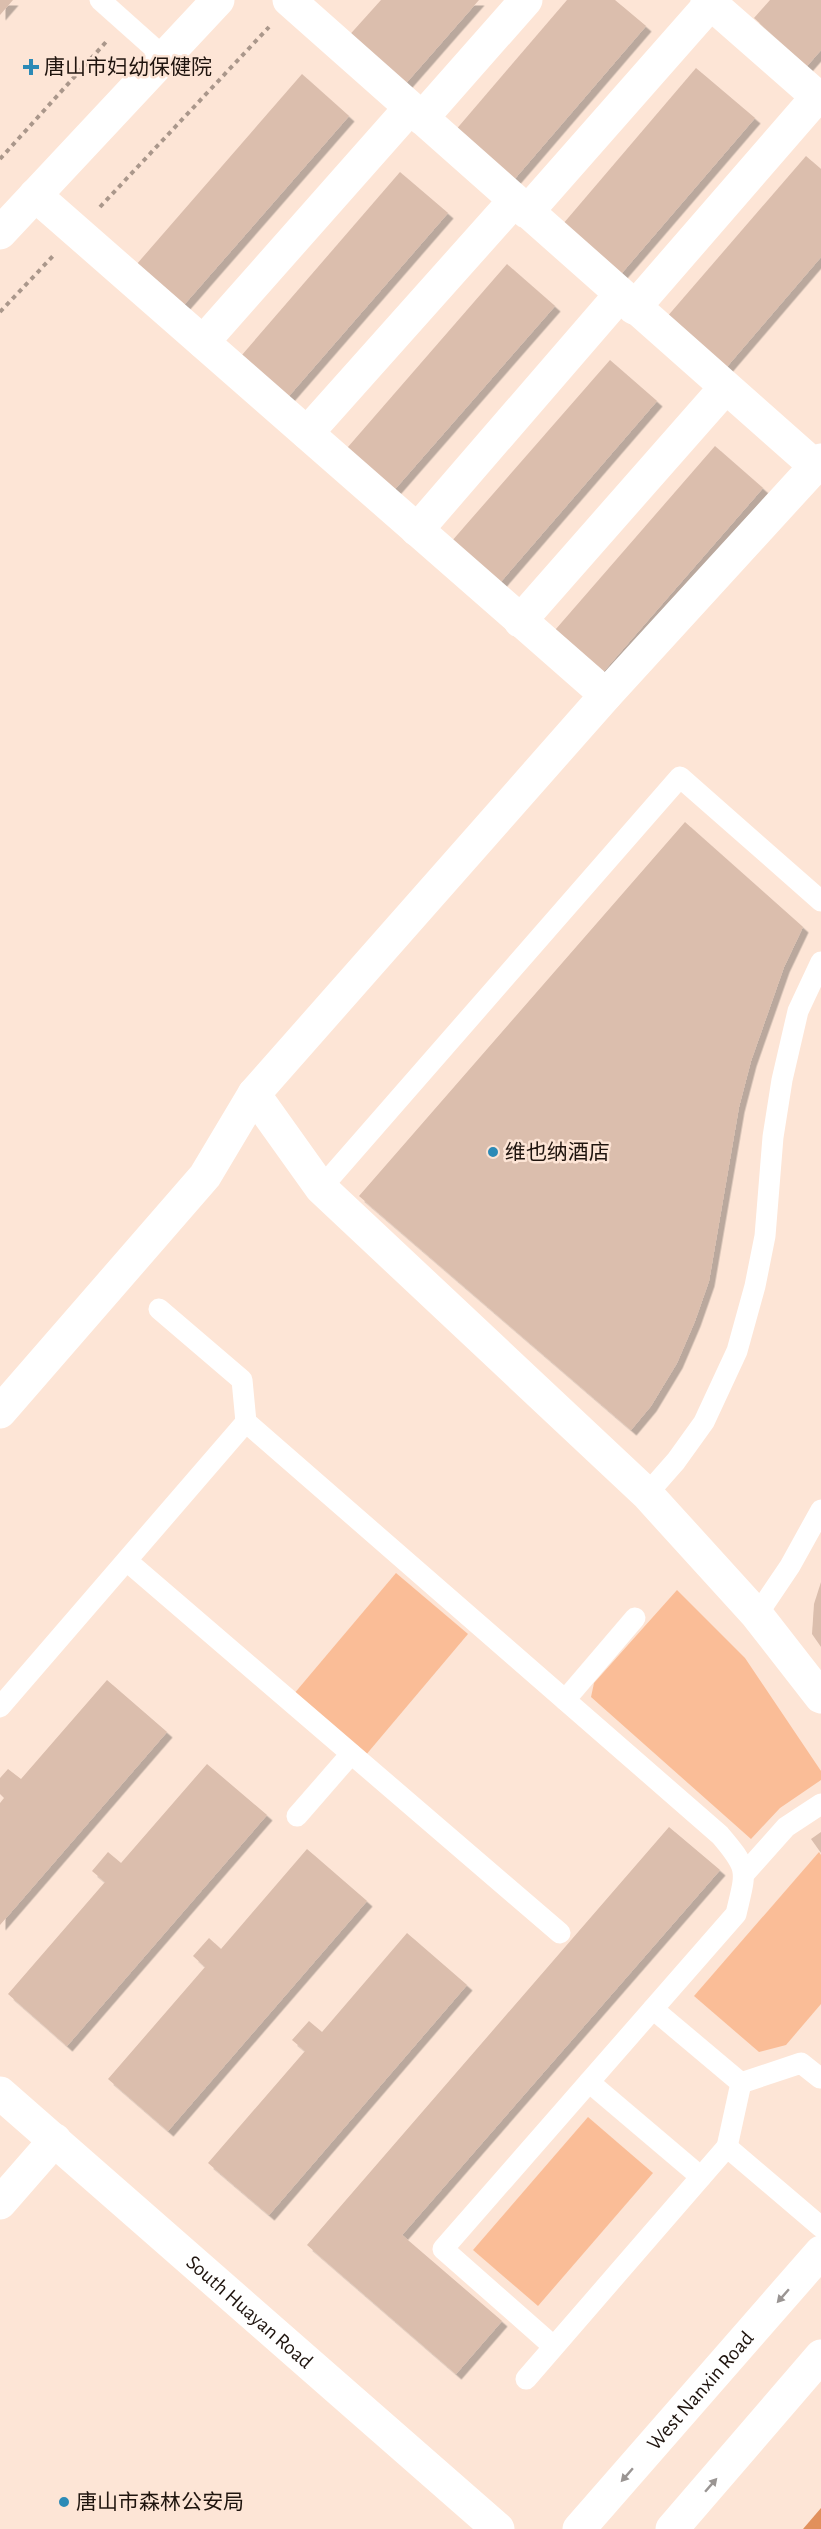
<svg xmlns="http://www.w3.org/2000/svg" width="821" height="2529" font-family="'Alegreya Sans','Noto Sans SC',sans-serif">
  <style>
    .green { fill: #fabd97 }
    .forest { fill: #e1905c }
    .building { fill: #dbbead; filter: url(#shadow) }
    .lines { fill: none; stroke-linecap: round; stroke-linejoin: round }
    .path { stroke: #aa978b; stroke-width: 4; stroke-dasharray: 4.5 4.5; stroke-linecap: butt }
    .service { stroke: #fff; stroke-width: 21 }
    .minor { stroke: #fff; stroke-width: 33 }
    .tertiary { stroke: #fff; stroke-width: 33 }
    .primary { stroke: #fff; stroke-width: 33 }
    .oneway { fill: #9a9593 }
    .poi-dot { fill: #2c8ab6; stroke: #fde5d6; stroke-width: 2 }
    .labels { text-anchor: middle; stroke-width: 5; stroke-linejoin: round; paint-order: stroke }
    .poi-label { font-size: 21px; fill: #1f140e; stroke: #fde5d6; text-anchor: start }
    .street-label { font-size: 21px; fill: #1f140e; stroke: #fde5d6 }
  </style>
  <defs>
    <filter id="shadow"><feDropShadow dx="5.5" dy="5.5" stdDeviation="0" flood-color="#0004"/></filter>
  </defs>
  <rect width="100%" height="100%" fill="#fde5d6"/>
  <g class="green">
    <polygon points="396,1573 468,1634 365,1756 293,1695"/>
    <polygon points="677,1590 745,1658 821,1771 821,1780 780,1808 751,1839 591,1697 594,1683"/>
    <polygon points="819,1852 821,1855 821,2004 786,2045 759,2052 694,1996"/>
    <polygon points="588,2117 653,2173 538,2306 473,2250"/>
  </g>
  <polygon class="forest" points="821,2508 821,2529 803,2529"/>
  <g class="building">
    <polygon points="0,0 13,0 0,15"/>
    <polygon points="381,0 479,0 401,89 345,40"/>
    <polygon points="567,0 615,0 646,26 506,189 448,139"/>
    <polygon points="770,0 821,0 821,50 807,66 754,18"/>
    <polygon points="696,68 755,118 615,281 557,231"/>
    <polygon points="302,74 349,116 183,306 136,265"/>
    <polygon points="806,156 821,169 821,257 725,369 666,318"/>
    <polygon points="400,172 448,213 282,404 235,363"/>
    <polygon points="507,264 555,306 389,496 341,455"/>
    <polygon points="610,360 657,401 492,592 444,550"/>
    <polygon points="715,446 763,488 597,679 549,637"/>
    <polygon points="685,822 803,927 784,967 751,1061 739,1107 709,1281 695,1321 677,1363 651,1406 631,1430 359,1196"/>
    <polygon points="821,1582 821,1647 812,1634 814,1604"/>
    <polygon points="107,1680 167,1732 0,1925 0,1803 4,1798 0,1794 0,1778 8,1769 21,1779"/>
    <polygon points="207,1764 267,1815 67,2046 8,1994 105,1882 92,1871 108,1852 121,1863"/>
    <polygon points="669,1827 720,1870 402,2235 502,2321 456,2374 307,2245"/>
    <polygon points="821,1832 821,1853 811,1839"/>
    <polygon points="307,1849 367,1901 168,2131 108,2079 205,1967 193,1956 209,1938 221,1949"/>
    <polygon points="407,1933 467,1985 269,2215 208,2163 305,2051 292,2040 309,2021 322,2032"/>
  </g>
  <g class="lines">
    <g class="path">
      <polyline points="0,159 106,42"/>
      <polyline points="100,207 269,27"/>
      <polyline points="0,312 53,256"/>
    </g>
    <g class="service">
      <polyline points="100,0 164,57"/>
      <polyline points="321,1188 680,777 821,901"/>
      <path d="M159,1309L242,1380L246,1422L720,1835C750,1870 746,1871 736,1914L443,2249L553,2346"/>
      <polyline points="647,1494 676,1461 704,1422 737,1351 755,1286 765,1236 773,1137 782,1080 798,1011 821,962"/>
      <polyline points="127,1561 560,1933"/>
      <polyline points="757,1615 790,1566 821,1510"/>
      <polyline points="565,1700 635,1618"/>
      <polyline points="0,1707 246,1422"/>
      <polyline points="297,1816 351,1754"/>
      <polyline points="745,1873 786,1827 821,1804"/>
      <polyline points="653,2009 741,2083 727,2147"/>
      <polyline points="589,2082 701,2177"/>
      <polyline points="741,2083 801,2063 820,2078 821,2077"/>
      <polyline points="526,2379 727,2147 821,2227"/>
    </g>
    <g class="minor">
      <polyline points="289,0 814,465"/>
      <polyline points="707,0 821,100"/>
      <polyline points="422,118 526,0"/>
      <polyline points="35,195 606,695"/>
      <polyline points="527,212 711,3"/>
      <polyline points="634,308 817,97"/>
      <polyline points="203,342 410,108"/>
      <polyline points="307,433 514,201"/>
      <polyline points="417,530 620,295"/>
      <polyline points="520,621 725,388"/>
      <polyline points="254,1094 321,1188 647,1494 757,1615 821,1697"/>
      <polyline points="0,1412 205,1176 254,1094 606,695 821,460"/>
      <polyline points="0,2203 55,2140"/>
    </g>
    <g class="tertiary">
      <polyline points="0,233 218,0"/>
      <path id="s1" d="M0,2093L498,2529"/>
    </g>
    <g class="primary">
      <path id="s2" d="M579,2529L821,2252"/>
      <polyline points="672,2529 821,2356"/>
    </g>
  </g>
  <defs><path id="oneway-solid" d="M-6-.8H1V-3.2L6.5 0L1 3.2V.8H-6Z" transform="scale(1.5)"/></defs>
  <g class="oneway">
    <use href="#oneway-solid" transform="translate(783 2296) rotate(131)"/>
    <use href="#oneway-solid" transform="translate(627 2475) rotate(131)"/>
    <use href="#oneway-solid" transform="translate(711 2485) rotate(-49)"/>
  </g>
  <g class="poi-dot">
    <path d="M28 58h6v6h6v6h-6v6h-6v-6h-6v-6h6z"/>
    <circle cx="493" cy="1152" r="6"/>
    <circle cx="64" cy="2502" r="6"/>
  </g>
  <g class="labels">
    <g class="poi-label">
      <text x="44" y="74">唐山市妇幼保健院</text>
      <text x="505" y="1159">维也纳酒店</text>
      <text x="76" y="2509">唐山市森林公安局</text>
    </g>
    <g class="street-label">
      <text dy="7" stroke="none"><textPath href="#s1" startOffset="332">South Huayan Road</textPath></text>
      <text dy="7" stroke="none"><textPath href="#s2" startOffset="184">West Nanxin Road</textPath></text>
    </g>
  </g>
</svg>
